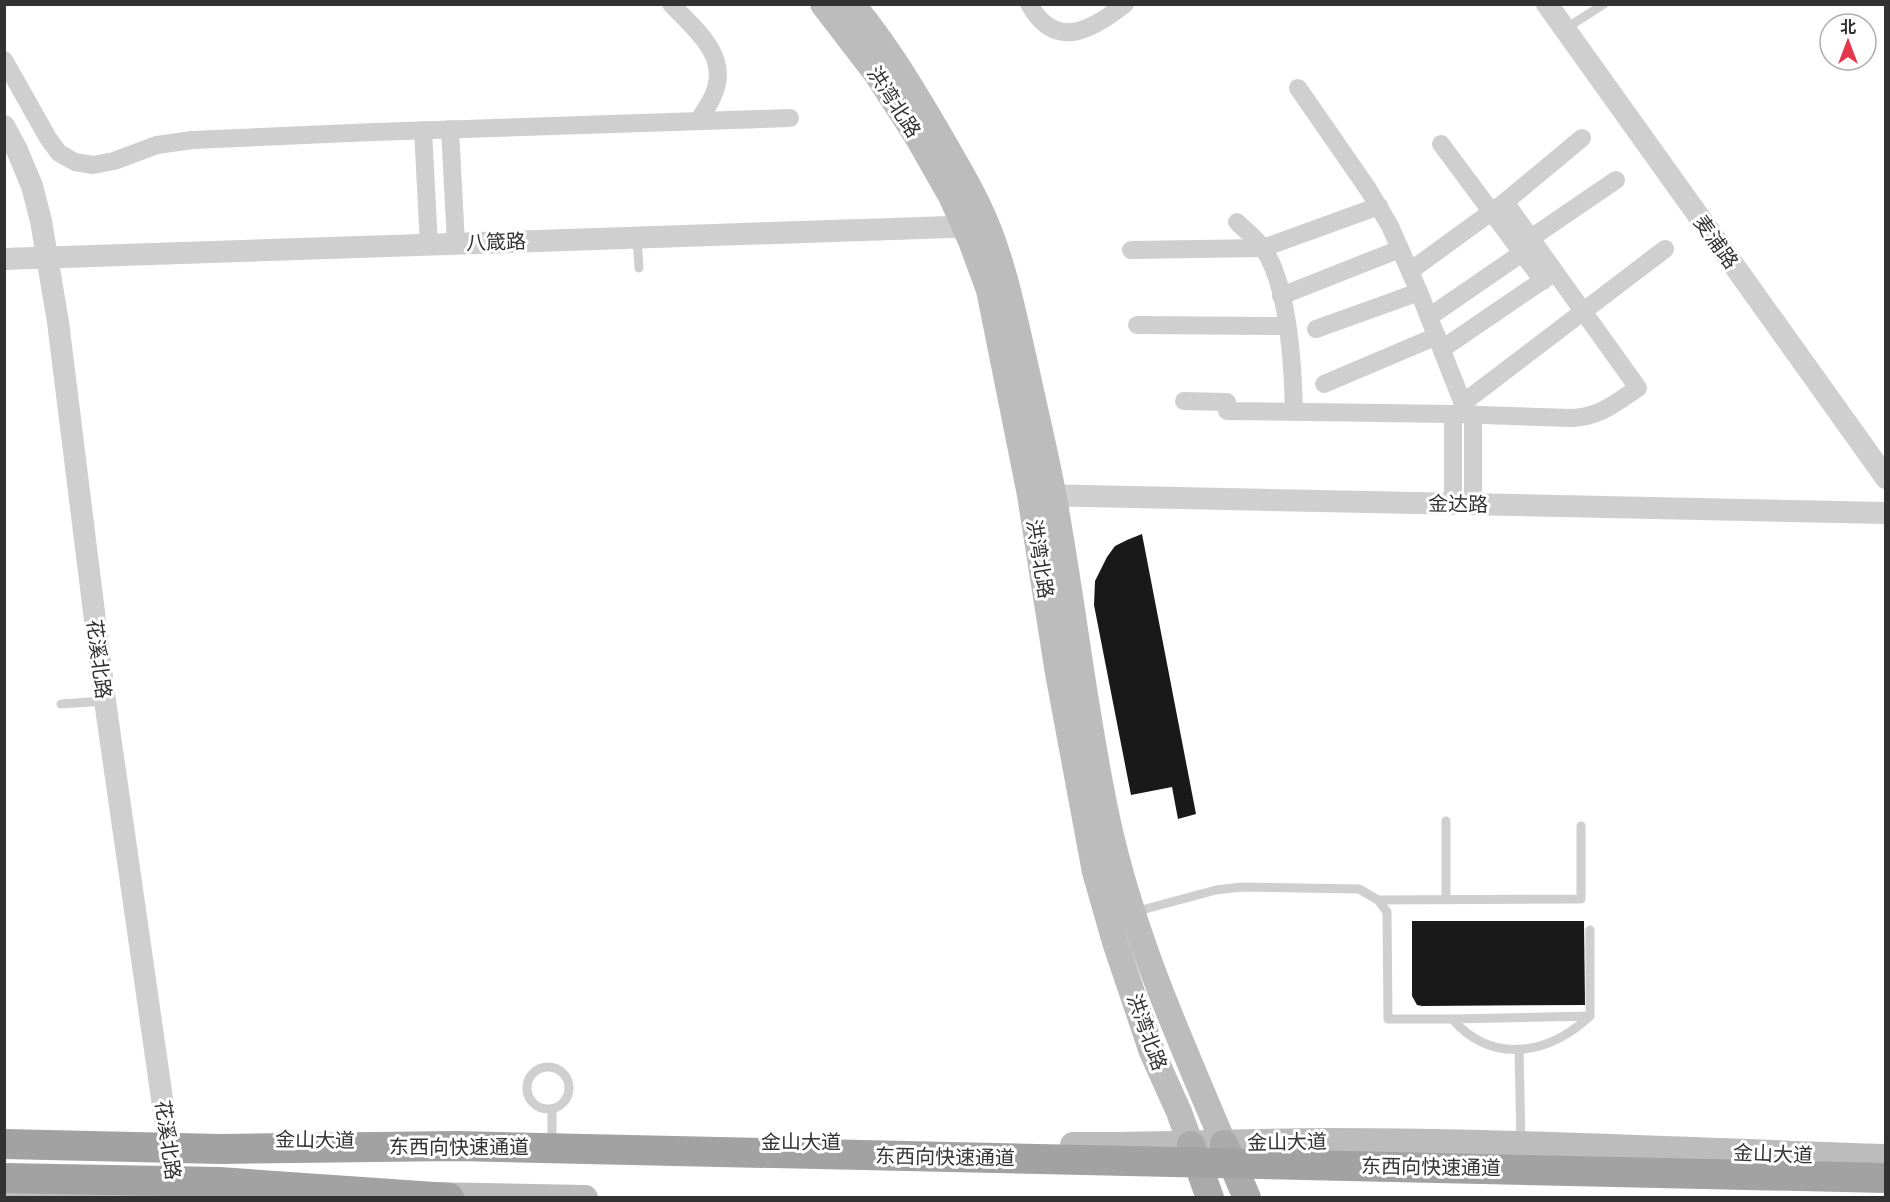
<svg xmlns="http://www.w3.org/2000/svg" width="1890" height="1202" font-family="'Open Sans','Noto Sans SC',sans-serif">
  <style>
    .building { fill: #191919 }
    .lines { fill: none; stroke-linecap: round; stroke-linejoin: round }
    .service { stroke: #cfcfcf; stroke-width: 9 }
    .minor { stroke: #cfcfcf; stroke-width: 18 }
    .tertiary { stroke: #cfcfcf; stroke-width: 22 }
    .secondary { stroke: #bcbcbc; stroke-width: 26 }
    .primary { stroke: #aaa; stroke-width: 28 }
    .trunk { stroke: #a2a2a2; stroke-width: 30 }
    .labels { text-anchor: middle; stroke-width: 6; stroke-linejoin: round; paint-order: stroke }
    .street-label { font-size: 20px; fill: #323232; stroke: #fff }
  </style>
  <rect width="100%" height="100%" fill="#fff"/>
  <g class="building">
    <polygon points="1142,534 1196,814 1178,819 1172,787 1131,795 1094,605 1095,581 1107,557 1115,546 1127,540"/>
    <polygon points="1412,921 1584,921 1585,1005 1422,1006 1417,1005 1412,996"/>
  </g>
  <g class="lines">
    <g class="service">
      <polyline points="1565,29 1604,4"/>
      <polyline points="637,237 639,268"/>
      <polyline points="61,704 105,701"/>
      <polyline points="1446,821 1446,899"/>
      <polyline points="1378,900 1581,899 1581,826"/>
      <path d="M1134,912L1216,890L1242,887L1359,889L1378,900L1387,912L1388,1019H1452C1493,1065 1548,1055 1590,1016V930"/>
      <polyline points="1452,1019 1590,1016"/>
      <polyline points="1519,1049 1521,1143"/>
      <circle cx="548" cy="1088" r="21"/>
      <polyline points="552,1109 552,1144"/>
    </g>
    <g class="minor">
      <path d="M671,4C696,30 731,57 713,96C709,105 703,113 698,121"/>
      <path d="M1029,4C1055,51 1091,31 1125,4"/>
      <polyline points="4,60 48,138 59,153 75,162 93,165 114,161 157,145 192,140 374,132 790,118"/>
      <polyline points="1298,88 1368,189 1390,226 1419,292 1467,414"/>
      <polyline points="450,129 456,243"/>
      <polyline points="423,130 429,245"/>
      <polyline points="1441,144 1543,281"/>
      <path d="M1237,222C1245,230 1256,238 1263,248C1289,286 1293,366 1294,412"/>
      <polyline points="1531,238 1616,180"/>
      <polyline points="1131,250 1263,248 1379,206"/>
      <polyline points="1410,271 1505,202 1582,138"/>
      <polyline points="1281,296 1400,249"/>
      <polyline points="1429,317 1522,253"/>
      <polyline points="1137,325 1287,326"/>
      <polyline points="1316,329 1419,292"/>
      <polyline points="1442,349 1552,274"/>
      <polyline points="1324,384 1437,336"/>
      <path d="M1184,401L1227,402V411L1453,414L1571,418C1600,417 1615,403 1638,388L1505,202"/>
      <polyline points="1463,403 1665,249"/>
      <polyline points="1453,504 1453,414"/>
      <polyline points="1473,504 1473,414"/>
    </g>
    <g class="tertiary">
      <polyline points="1547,4 1886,478"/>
      <polyline points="4,126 17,150 32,186 41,221 58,322 105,701 176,1196"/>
      <polyline points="4,259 980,226"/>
      <polyline points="1038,495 1886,513"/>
    </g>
    <g class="secondary">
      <polyline points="823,4 876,73 918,138 951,196 971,241 989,290 1030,495 1058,673 1095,872 1115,942 1152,1052 1179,1112 1191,1145"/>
      <path d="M852,4C887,46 913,90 940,136C957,166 975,195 988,228C1006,273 1015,321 1026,368C1035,410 1045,451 1053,493C1073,601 1084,710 1107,818C1132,934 1178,1035 1224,1144"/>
      <path d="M1073,1145C1158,1146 1243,1141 1327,1141C1513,1141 1700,1151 1886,1157"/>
      <polyline points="4,1195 106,1197 166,1194"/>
      <polyline points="428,1195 585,1198"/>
    </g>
    <g class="primary">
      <polyline points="1224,1144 1247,1198"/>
      <polyline points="1191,1145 1210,1198"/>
    </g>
    <g class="trunk">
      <polyline points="4,1144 221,1149 456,1146 1886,1178"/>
      <polyline points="4,1178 219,1182 449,1198"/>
    </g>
  </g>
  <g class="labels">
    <g class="street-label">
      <text transform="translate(894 102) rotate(57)" y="7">洪湾北路</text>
      <text transform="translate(496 242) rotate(-2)" y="7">八箴路</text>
      <text transform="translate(1716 242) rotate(54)" y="7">麦浦路</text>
      <text transform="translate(1458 504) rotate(1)" y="7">金达路</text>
      <text transform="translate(1040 559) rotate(81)" y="7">洪湾北路</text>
      <text transform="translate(99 659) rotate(83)" y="7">花溪北路</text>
      <text transform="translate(1147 1032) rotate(70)" y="7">洪湾北路</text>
      <text transform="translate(168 1140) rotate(82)" y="7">花溪北路</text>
      <text transform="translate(315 1140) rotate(1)" y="7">金山大道</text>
      <text x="801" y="1149">金山大道</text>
      <text transform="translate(1287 1142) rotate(-1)" y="7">金山大道</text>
      <text x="459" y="1154">东西向快速通道</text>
      <text transform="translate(1773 1154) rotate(2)" y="7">金山大道</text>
      <text transform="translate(945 1157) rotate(1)" y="7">东西向快速通道</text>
      <text transform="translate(1431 1167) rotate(1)" y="7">东西向快速通道</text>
    </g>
  </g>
  <rect width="1890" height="1202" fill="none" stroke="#323232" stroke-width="12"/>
  <g transform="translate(1848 42)"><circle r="28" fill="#ffffff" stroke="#adadad" stroke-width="1.5"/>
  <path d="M0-4.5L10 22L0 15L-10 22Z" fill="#e7354a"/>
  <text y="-9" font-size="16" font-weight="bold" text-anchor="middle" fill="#323232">北</text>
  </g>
</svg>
